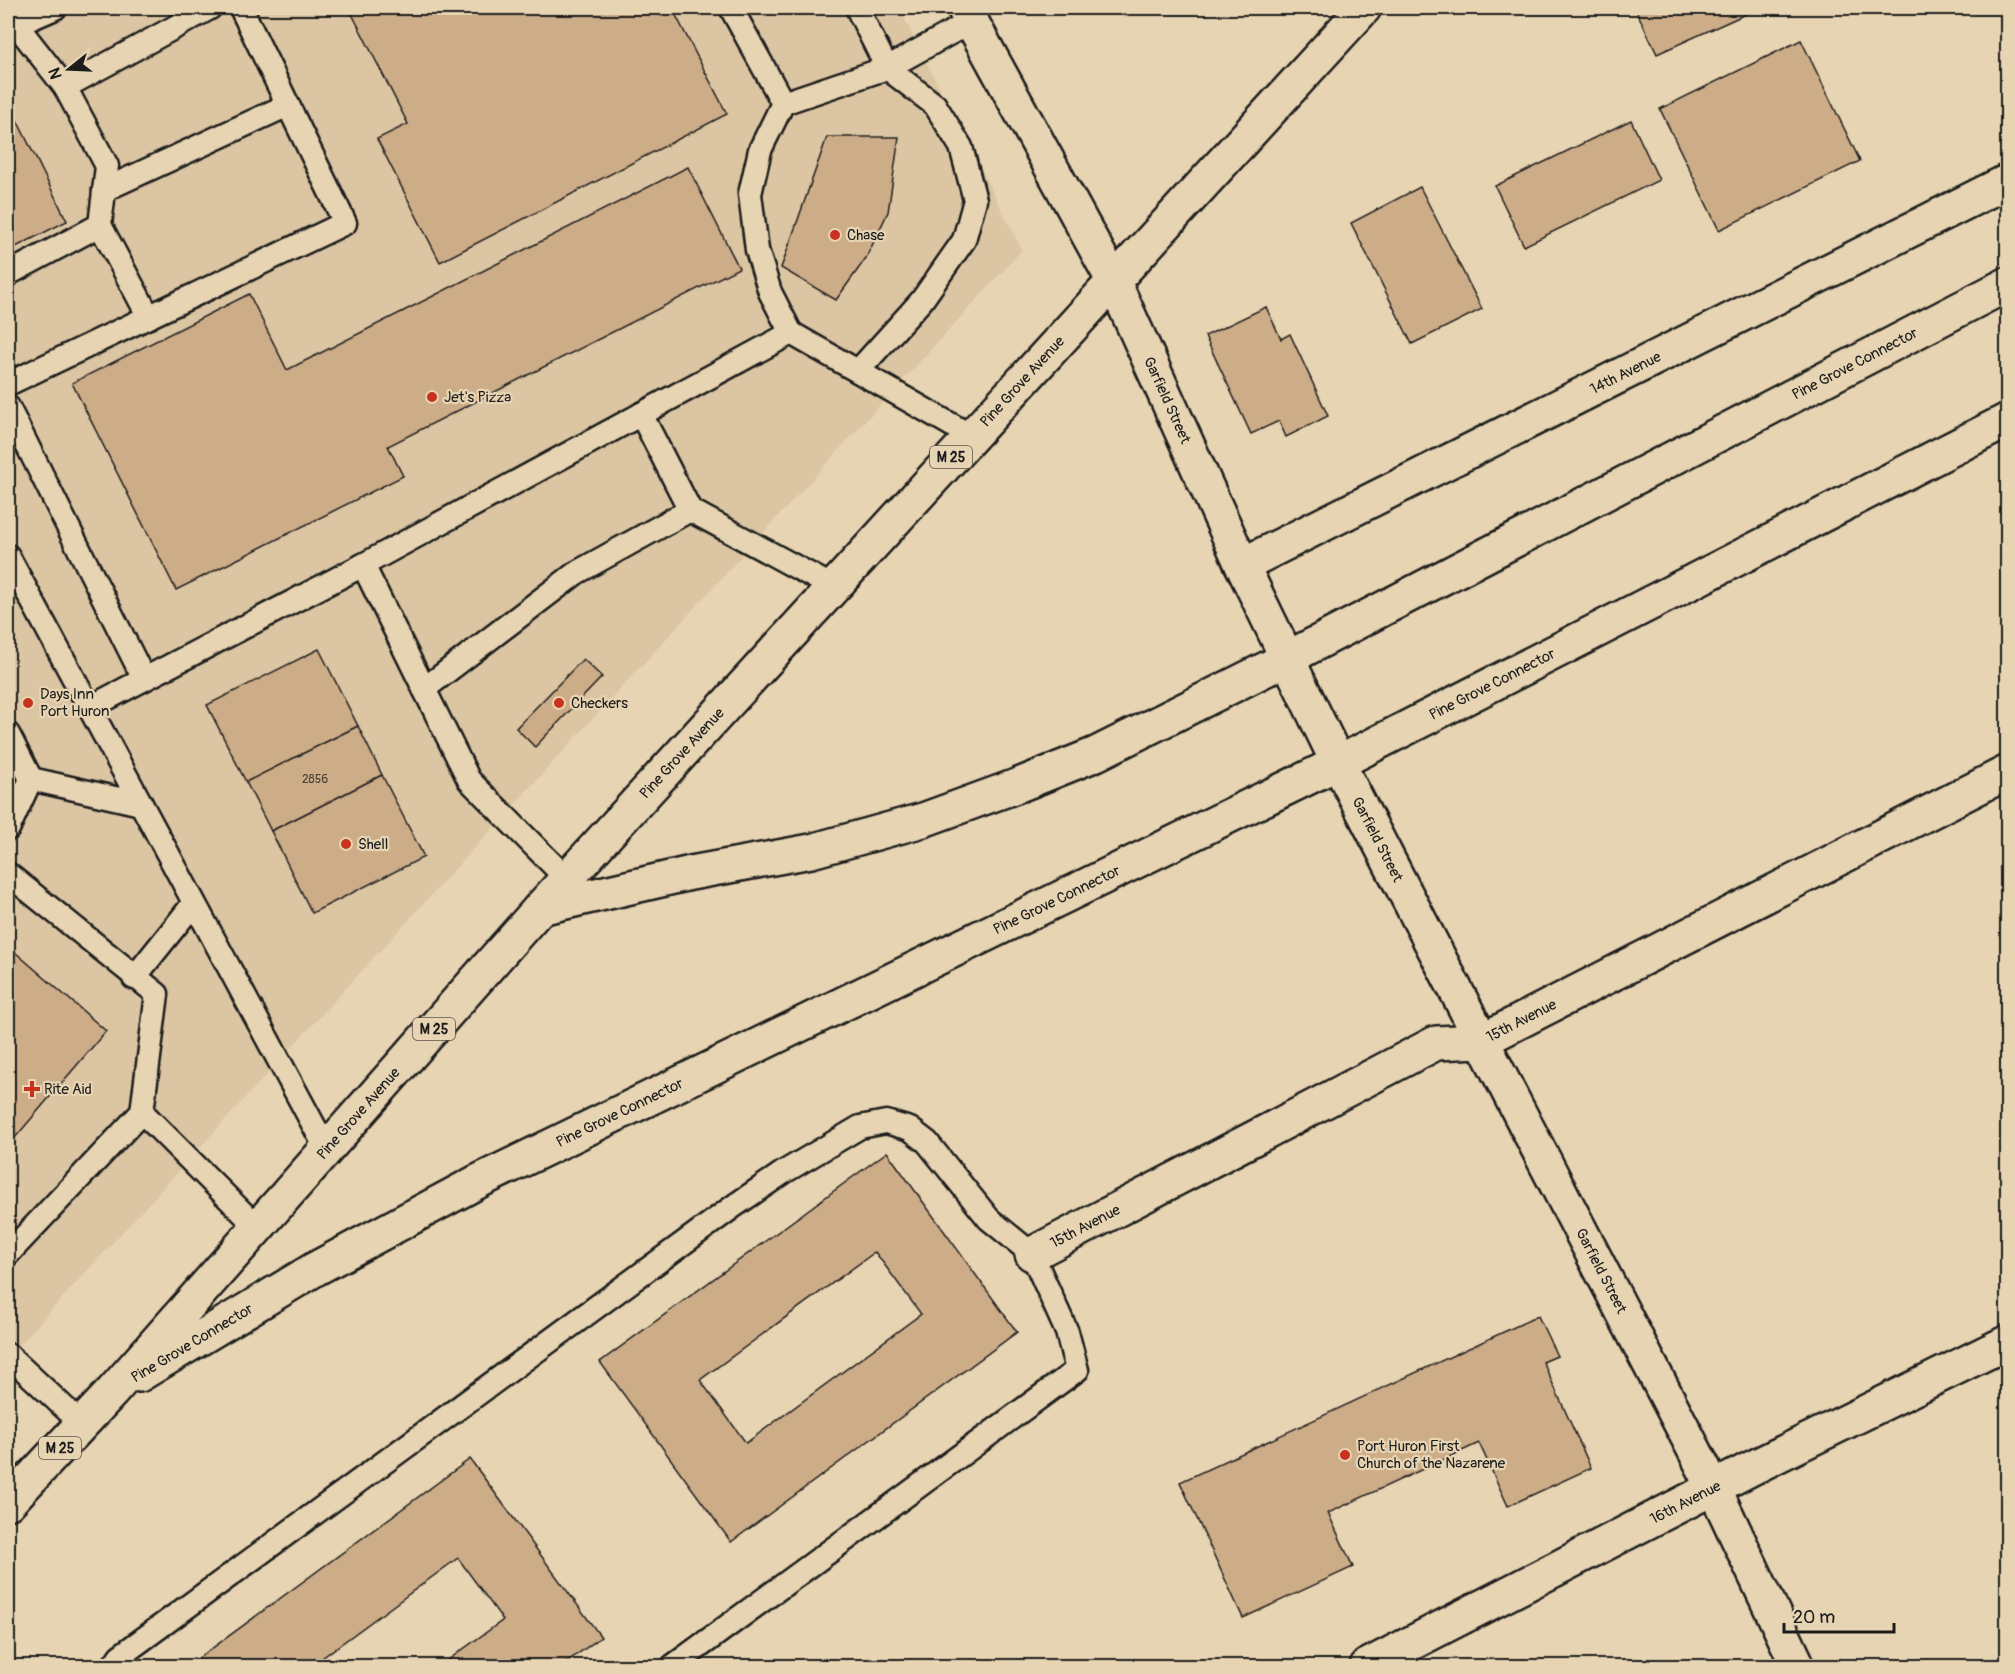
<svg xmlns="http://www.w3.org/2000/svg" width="2015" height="1674" font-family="Pangolin,sans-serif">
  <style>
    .built { fill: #dbc5a2 }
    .building { fill: #cdac88; stroke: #1c1c1c; stroke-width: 1.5; fill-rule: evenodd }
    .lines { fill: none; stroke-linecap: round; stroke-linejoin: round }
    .service-casing { stroke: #1c1c1c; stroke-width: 27 }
    .minor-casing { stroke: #1c1c1c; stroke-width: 38 }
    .tertiary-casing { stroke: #1c1c1c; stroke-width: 38 }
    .primary-casing { stroke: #1c1c1c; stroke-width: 38 }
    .trunk-casing { stroke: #1c1c1c; stroke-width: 38 }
    .service { stroke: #e7d4b2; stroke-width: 22 }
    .minor { stroke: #e7d4b2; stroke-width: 33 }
    .tertiary { stroke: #e7d4b2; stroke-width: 33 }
    .primary { stroke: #e7d4b2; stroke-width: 33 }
    .trunk { stroke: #e7d4b2; stroke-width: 33 }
    .poi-dot { fill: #c8321e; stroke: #e7d4b2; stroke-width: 2 }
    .labels { text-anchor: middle; stroke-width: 4.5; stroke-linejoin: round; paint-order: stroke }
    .number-label { font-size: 12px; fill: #484037 }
    .shield { fill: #e7d4b2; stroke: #595349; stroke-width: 1.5 }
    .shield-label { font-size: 14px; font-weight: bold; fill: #1c1c1c }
    .poi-label { font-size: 15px; fill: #1c1c1c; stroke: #e7d4b2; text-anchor: start }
    .street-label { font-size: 15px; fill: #1c1c1c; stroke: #e7d4b2 }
  </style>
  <rect width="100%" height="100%" fill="#e7d4b2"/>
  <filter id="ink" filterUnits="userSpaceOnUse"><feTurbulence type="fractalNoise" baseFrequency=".0167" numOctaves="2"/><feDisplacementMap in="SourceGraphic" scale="12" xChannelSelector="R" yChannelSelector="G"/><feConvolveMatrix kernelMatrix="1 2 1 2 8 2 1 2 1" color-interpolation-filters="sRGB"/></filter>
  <g filter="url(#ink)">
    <polygon class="built" points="8,8 899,8 1022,250 8,1357"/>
    <g class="building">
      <polygon points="355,8 672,8 727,114 440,262 377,139 408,124 350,10"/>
      <polygon points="1635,8 1759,8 1657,54"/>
      <polygon points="1801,40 1860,161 1719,230 1660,109"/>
      <polygon points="8,102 67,221 8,251"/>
      <polygon points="1631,120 1659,180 1524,246 1495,186"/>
      <polygon points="827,137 899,137 888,212 866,258 836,300 781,268"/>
      <polygon points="688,167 739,268 388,446 403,476 176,590 72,383 249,294 287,370"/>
      <polygon points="1420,187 1482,309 1412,344 1351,223"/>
      <polygon points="1266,307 1281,339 1290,334 1328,416 1286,437 1279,421 1251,434 1205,336"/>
      <polygon points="319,649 358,726 246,782 207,705"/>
      <polygon points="583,659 602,677 535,747 516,728"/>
      <polygon points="358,726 382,775 271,831 246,782"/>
      <polygon points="382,775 424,857 312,913 271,831"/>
      <polygon points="8,946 106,1031 8,1146"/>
      <path d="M887,1152L1017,1332L731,1542L600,1362ZM875,1252L921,1314L746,1443L700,1380Z"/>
      <polygon points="1538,1316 1557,1356 1543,1362 1591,1468 1508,1506 1479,1443 1328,1513 1353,1567 1243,1618 1180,1482"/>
      <polygon points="470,1459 601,1637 561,1666 440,1666 503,1620 458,1558 311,1666 188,1666"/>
    </g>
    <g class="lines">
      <g class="service-casing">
        <g id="service">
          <polyline points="731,8 783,103"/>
          <polyline points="857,8 887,68 935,105 961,147 975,200 964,240 922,300 858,371"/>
          <polyline points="8,14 65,87"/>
          <polyline points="16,25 55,8"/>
          <polyline points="104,190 288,105"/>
          <polyline points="100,225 149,317"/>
          <polyline points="8,274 100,225 107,166 65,87 210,8"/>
          <polyline points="791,333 770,292 757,250 750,194 760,150 783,103 887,68 972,21"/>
          <polyline points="8,384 345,223 241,8"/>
          <polyline points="8,407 144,679"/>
          <polyline points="641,414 690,510"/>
          <polyline points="8,556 327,1150"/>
          <polyline points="363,565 791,333 971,436"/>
          <polyline points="424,689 576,573 690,510 833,587"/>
          <polyline points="89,708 363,565 469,780 567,879"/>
          <polyline points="8,734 31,779 8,829"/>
          <polyline points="31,779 141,804"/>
          <polyline points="8,874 157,994 142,1112 8,1254"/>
          <polyline points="134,978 194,903"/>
          <polyline points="142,1112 257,1227"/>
          <polyline points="8,1355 82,1424"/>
          <polyline points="113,1666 120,1656 734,1206 784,1172 860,1127 886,1122 910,1129 927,1142 989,1219 1032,1254 1067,1332 1077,1370 673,1666"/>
        </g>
      </g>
      <g class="minor-casing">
        <g id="minor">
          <path id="s1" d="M1242,565L2008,181"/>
          <path id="s2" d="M1338,763L1714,1488L1798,1666"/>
          <path id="s3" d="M1032,1254L1436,1043L1481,1041L2008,772"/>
          <path id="s4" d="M1367,1666L1750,1469L2008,1342"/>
        </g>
      </g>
      <g class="tertiary-casing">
        <g id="tertiary">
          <path id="s5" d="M964,8L1113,280L1242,565L1338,763"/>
        </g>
      </g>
      <g class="primary-casing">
        <g id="primary">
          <path id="s6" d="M540,908L1364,8"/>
        </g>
      </g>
      <g class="trunk-casing">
        <g id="trunk">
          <path id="s7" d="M139,1375L315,1269L479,1181L1338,763L2008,420"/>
          <path id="s8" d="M8,1503L112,1392L540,908L691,873L811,851L923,820L1019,785L1096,754L1288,658L2008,284"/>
        </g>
      </g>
      <use href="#service" class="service"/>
      <use href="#minor" class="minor"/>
      <use href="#tertiary" class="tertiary"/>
      <use href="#primary" class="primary"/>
      <use href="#trunk" class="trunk"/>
    </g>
  </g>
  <g class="poi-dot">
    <circle cx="835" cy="235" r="6"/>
    <circle cx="432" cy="397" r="6"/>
    <circle cx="28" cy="703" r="6"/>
    <circle cx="559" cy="703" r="6"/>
    <circle cx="346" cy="844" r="6"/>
    <path d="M29 1080h6v6h6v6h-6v6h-6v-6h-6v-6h6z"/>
    <circle cx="1345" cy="1455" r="6"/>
  </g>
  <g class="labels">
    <g class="number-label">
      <text x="315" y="783">2856</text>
    </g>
    <g class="shield">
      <rect x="930" y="446" width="42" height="22" rx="4.5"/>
      <rect x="413" y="1018" width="42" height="22" rx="4.5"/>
      <rect x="39" y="1437" width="42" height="22" rx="4.5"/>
    </g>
    <g class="shield-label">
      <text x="951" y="462">M 25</text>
      <text x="434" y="1034">M 25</text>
      <text x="60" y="1453">M 25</text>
    </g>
    <g class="poi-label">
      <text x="847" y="240">Chase</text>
      <text x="444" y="402">Jet's Pizza</text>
      <text x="40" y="699">Days Inn<tspan x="40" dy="17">Port Huron</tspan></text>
      <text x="571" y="708">Checkers</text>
      <text x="358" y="849">Shell</text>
      <text x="44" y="1094">Rite Aid</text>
      <text x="1357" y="1451">Port Huron First<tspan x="1357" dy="17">Church of the Nazarene</tspan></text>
    </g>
    <g class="street-label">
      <text dy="5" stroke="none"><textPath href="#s8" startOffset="2230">Pine Grove Connector</textPath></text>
      <text dy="5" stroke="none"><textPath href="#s1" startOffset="429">14th Avenue</textPath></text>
      <text dy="5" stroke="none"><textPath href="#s6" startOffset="714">Pine Grove Avenue</textPath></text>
      <text dy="5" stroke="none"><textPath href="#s5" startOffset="442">Garfield Street</textPath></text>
      <text dy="5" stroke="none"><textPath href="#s7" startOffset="1520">Pine Grove Connector</textPath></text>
      <text dy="5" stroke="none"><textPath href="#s6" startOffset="210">Pine Grove Avenue</textPath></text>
      <text dy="5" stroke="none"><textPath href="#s2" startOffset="86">Garfield Street</textPath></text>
      <text dy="5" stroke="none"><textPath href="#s7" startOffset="1034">Pine Grove Connector</textPath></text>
      <text dy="5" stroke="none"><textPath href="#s3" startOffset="546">15th Avenue</textPath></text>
      <text dy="5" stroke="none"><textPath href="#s7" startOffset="548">Pine Grove Connector</textPath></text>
      <text dy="5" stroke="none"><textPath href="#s8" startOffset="524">Pine Grove Avenue</textPath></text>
      <text dy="5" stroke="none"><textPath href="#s3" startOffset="60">15th Avenue</textPath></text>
      <text dy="5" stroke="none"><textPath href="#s2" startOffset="572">Garfield Street</textPath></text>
      <text transform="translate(192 1343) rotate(-31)" y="5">Pine Grove Connector</text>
      <text dy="5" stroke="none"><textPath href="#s4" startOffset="358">16th Avenue</textPath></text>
    </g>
  </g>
  <rect width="2015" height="1674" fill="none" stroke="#e7d4b2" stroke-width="30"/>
  <rect x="15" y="15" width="1985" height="1644" fill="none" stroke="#1c1c1c" stroke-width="2" filter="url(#ink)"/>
  <g transform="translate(69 69) rotate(252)" stroke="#e7d4b2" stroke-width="4.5" paint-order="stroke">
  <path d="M0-4.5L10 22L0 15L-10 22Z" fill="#1c1c1c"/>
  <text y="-9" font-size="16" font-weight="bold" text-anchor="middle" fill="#1c1c1c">N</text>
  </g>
  <path d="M1784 1623v9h110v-9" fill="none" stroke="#1c1c1c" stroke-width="3"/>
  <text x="1793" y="1623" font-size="18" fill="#1c1c1c" stroke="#e7d4b2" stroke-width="4.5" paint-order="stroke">20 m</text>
</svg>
